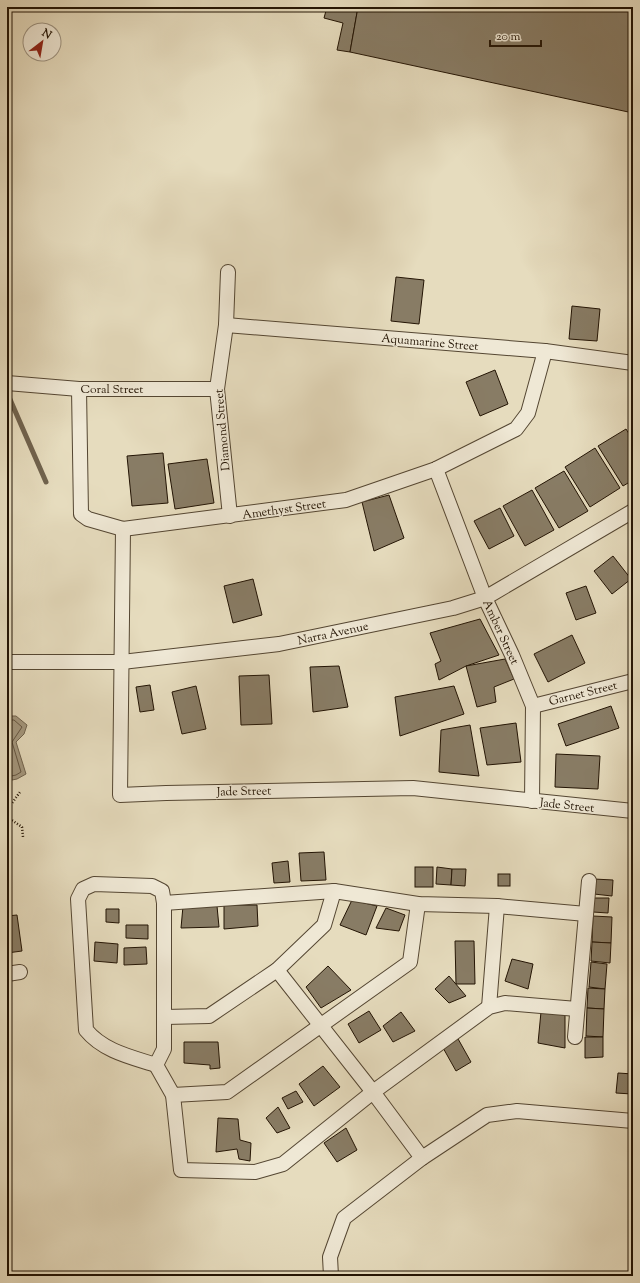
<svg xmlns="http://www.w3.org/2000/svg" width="640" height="1283" font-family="'Sorts Mill Goudy',serif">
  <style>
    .water { fill: #a4987f; stroke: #70634e }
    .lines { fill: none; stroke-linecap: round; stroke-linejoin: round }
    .shore { stroke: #645642; stroke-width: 1 }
    .stream { stroke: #70634e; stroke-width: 5 }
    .building { fill: #887c65; stroke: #231404 }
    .minor-casing { stroke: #544632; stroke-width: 16 }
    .path { stroke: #231404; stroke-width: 2.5; stroke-dasharray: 1 2; stroke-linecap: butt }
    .minor { stroke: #efe8d5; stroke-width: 14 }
    .labels { text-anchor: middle; stroke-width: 3; stroke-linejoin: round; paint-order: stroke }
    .street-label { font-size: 12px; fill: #231404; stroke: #efe8d5 }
  </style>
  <rect width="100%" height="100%" fill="#e6dcbe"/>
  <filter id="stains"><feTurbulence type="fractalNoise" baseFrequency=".005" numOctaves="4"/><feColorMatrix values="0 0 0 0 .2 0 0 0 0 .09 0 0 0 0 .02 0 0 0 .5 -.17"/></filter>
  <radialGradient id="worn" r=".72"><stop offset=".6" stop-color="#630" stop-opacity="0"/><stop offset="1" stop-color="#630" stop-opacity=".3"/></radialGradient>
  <polygon class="water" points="7,716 16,716 27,725 24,734 16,742 26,774 17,779 7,781"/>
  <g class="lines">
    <polyline class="shore" points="7,720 14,720 22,727 12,742 21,772 16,775 7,777"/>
    <polyline class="stream" points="9,397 46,482"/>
  </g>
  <g class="building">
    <polygon points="327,7 358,7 350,52 337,50 343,23 324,18"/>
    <polygon points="358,7 633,7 633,113 350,52"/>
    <polygon points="396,277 424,280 419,324 391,321"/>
    <polygon points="572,306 600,309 597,341 569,339"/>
    <polygon points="495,370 508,404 480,416 466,382"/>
    <polygon points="626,429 633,440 633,480 623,486 598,446"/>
    <polygon points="595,448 620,488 590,507 565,467"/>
    <polygon points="163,453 168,503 132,506 127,456"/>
    <polygon points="207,459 214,503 175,509 168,464"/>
    <polygon points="564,471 588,511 559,528 535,488"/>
    <polygon points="532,490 554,530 525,546 503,506"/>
    <polygon points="389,495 404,538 374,551 362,502"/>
    <polygon points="500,508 514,536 489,549 474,521"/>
    <polygon points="613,556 631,579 612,594 594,571"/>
    <polygon points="253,579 262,615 233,623 224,586"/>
    <polygon points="586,586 596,613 576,620 566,593"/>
    <polygon points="480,619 499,655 466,666 439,680 435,664 441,661 430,633"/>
    <polygon points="572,635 585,663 548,682 534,654"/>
    <polygon points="505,659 514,679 494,687 496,702 477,707 466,666"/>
    <polygon points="339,666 348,707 313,712 310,667"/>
    <polygon points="269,675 272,724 241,725 239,676"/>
    <polygon points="150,685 154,710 140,712 136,687"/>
    <polygon points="196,686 206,729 182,734 172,692"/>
    <polygon points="454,686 464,714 400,736 395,697"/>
    <polygon points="611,706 619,728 566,746 558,724"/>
    <polygon points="516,723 521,762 487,765 480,728"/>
    <polygon points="470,725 479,776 439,772 441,730"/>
    <polygon points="556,754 600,756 598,789 555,787"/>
    <polygon points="324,852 326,880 301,881 299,853"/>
    <polygon points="288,861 290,882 274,883 272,863"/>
    <rect x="415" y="867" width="18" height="20"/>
    <polygon points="437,867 452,869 451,885 436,884"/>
    <polygon points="452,869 466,869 465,886 451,885"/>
    <rect x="498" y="874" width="12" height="12"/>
    <polygon points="594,879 613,880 612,896 594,894"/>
    <polygon points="594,898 609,898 608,913 593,912"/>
    <polygon points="352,900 377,906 366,935 340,925"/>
    <polygon points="224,905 257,905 258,926 224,929"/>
    <polygon points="183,906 217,906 219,927 181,928"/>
    <polygon points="386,908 405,915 399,931 376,928"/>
    <polygon points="106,909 119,909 119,923 106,922"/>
    <polygon points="17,915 22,951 7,953 7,916"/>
    <polygon points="593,916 612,917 611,943 592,942"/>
    <polygon points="126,925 148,925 148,939 126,938"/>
    <polygon points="455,941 474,941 475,984 456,984"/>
    <polygon points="95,942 118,944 117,963 94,961"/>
    <polygon points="592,942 611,943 610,963 591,961"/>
    <polygon points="146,947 147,964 124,965 124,948"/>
    <polygon points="512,959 533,964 528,989 505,981"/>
    <polygon points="591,962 607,964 605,989 589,987"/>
    <polygon points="328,966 351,990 321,1008 306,987"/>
    <polygon points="449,976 466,996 449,1003 435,989"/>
    <polygon points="588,988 605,989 604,1009 587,1008"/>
    <polygon points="587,1008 604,1009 603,1037 586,1036"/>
    <polygon points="369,1011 381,1030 359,1043 348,1024"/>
    <polygon points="401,1012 415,1031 393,1042 383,1026"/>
    <polygon points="541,1012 565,1015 565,1048 538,1043"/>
    <polygon points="457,1037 471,1062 456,1071 442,1046"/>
    <polygon points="585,1037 603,1037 603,1057 585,1058"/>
    <polygon points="184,1042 218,1042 220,1068 210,1069 210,1065 184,1063"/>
    <polygon points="323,1066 340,1087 314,1106 299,1084"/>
    <polygon points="618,1073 633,1074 632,1094 616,1093"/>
    <polygon points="296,1091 303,1102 288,1109 282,1098"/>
    <polygon points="278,1107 290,1128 277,1133 266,1118"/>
    <polygon points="218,1118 238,1119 240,1140 251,1143 250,1161 239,1159 237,1149 216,1152"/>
    <polygon points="346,1128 357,1150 337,1162 324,1143"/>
  </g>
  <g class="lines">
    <g class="minor-casing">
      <g id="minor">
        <polyline points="228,272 226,325 217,389 230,516"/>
        <polyline points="226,325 545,351 633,363"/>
        <polyline points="7,383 79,389 217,389"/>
        <polyline points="79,389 81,514 88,519 123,529 346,500 436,469 516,429 528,413 545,351"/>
        <polyline points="436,469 485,598 512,655 533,706 532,801"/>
        <polyline points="123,529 120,795 166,793 413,788 633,811"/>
        <polyline points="7,662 122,662 279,644 453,608 485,598 633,511"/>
        <polyline points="533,706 633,681"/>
        <path d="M94,884L152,886L162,891L164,903V1049L156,1065C131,1057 103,1051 86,1030L78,899L83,889Z"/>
        <polyline points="164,903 334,891 418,904 497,906 586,914"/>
        <polyline points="277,970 373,1092 422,1158"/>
        <polyline points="7,974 20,972"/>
        <polyline points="489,1007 497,906"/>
        <polyline points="165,1017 209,1016 277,970 324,925 334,891"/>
        <polyline points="575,1037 589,881"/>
        <polyline points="156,1065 173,1095 181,1170 255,1172 283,1164 373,1092 489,1007 505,1003 577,1009"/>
        <polyline points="173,1095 227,1092 410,962 418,904"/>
        <polyline points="331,1276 330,1257 344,1218 422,1158 487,1115 517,1111 633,1121"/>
      </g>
    </g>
    <g class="path">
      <polyline points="7,810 20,792"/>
      <polyline points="7,817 22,827 23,837"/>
    </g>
    <use href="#minor" class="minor"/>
  </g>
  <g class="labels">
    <g class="street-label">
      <text transform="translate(430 342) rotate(5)" y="4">Aquamarine Street</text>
      <text x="112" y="393">Coral Street</text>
      <text transform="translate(222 430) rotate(-95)" y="4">Diamond Street</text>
      <text transform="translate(284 509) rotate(-8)" y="4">Amethyst Street</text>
      <text transform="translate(501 632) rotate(65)" y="4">Amber Street</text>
      <text transform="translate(333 633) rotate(-12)" y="4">Narra Avenue</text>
      <text transform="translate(583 693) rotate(-14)" y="4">Garnet Street</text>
      <text transform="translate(244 791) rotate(-1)" y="4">Jade Street</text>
      <text transform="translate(567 805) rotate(6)" y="4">Jade Street</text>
    </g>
  </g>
  <rect width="640" height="1283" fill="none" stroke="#e6dcbe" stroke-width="24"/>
  <rect x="8" y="8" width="624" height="1267" fill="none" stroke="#231404" stroke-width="2"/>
  <rect x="12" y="12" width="616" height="1259" fill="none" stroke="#231404"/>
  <g transform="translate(42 42) rotate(31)"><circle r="19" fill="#efe8d5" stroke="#9d9381"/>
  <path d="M0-3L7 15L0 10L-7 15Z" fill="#8f2418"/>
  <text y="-6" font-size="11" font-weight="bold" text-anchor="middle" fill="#231404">N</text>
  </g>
  <path d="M490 40v6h51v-6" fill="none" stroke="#231404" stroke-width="2"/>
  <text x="496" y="40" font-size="12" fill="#231404" stroke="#efe8d5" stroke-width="3" paint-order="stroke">20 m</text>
  <rect width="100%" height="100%" filter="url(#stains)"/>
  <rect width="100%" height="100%" fill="url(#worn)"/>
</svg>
